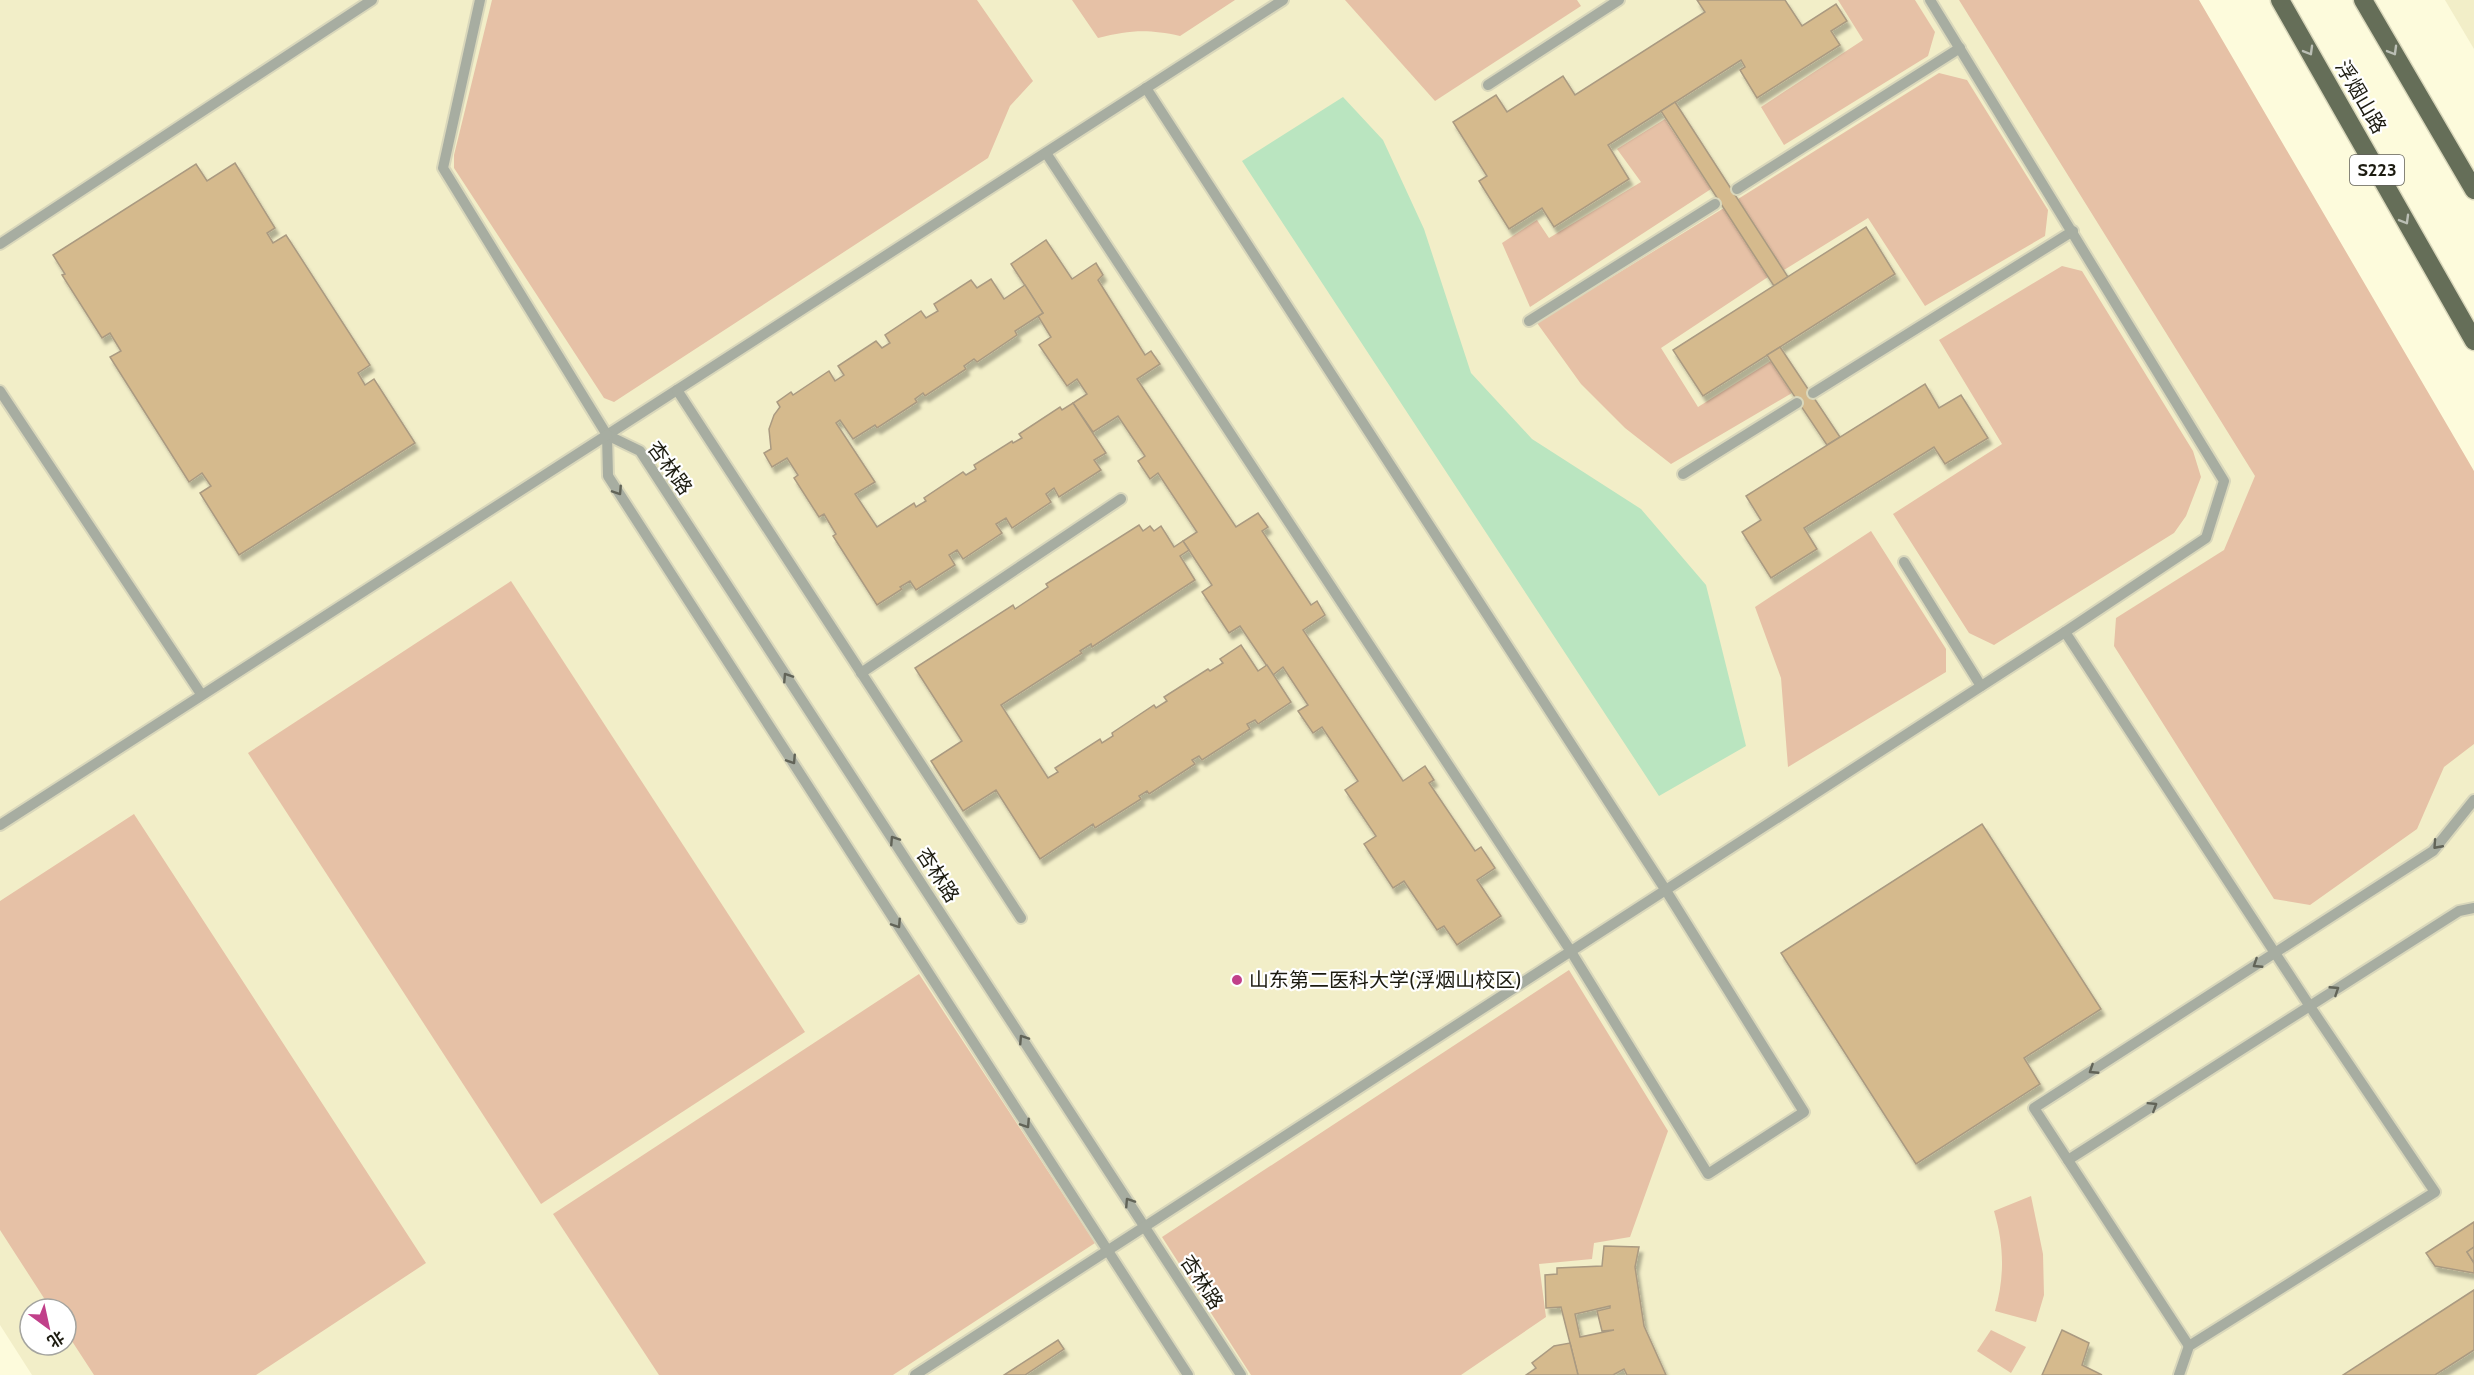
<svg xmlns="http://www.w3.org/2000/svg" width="2474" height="1375" font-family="Cabin,'Noto Sans SC',sans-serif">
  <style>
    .built { fill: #f2eec8; fill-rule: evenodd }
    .green { fill: #e6c1a6 }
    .water { fill: #bae5c0 }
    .building { fill: #d5ba8d; stroke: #aa9a81; stroke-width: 1.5; fill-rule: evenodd; filter: url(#shadow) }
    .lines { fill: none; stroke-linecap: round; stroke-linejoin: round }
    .lane-casing { stroke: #d9d7bb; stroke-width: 14 }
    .primary-casing { stroke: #d9d7bb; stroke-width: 21 }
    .lane { stroke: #a7ada1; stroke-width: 10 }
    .primary { stroke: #656e58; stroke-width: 18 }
    .oneway { stroke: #babeb4 }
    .oneway2 { stroke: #626458 }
    .poi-dot { fill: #c1408a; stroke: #fff; stroke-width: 2 }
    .labels { text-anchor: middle; stroke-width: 4.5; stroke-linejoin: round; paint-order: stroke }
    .shield { fill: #fff; stroke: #605f58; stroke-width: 1.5 }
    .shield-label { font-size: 18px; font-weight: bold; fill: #1c1b10 }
    .street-label { font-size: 20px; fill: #1c1b10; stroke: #fff }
    .poi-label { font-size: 20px; fill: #1c1b10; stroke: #fff; text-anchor: start }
  </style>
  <defs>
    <filter id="shadow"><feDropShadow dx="3.5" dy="6" stdDeviation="1.5" flood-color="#0004"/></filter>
  </defs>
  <rect width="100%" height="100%" fill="#fdfbdc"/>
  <g class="built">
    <path d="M0,0H2085L2474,650V1375H32L0,1325ZM30,1309H66V1345H30Z"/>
    <polygon points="2445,0 2474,0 2474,49"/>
  </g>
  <g class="green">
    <polygon points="492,0 977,0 1033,81 1010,106 988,158 614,402 604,398 454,168 454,155"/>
    <path d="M1072,0H1235L1180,36C1148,29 1130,30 1098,38Z"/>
    <polygon points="1345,0 1577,0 1581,6 1435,101"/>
    <polygon points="1838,0 1915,0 1935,32 1928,56 1784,145 1761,107 1863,40"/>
    <polygon points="1959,0 2199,0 2474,471 2474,744 2444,767 2417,829 2310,905 2274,899 2114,646 2116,618 2224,550 2255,476"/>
    <polygon points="1939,73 1967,80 2048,210 2045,236 1925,306 1868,218 1784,270 1738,199"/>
    <polygon points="1665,119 1711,189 1530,307 1502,243 1537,220 1549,238 1641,182 1617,149"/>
    <polygon points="1724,208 1768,277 1661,348 1698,407 1771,361 1792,393 1671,464 1625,428 1581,384 1537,323"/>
    <polygon points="2062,266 2082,271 2193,451 2201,477 2186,516 2174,533 1994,645 1969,633 1893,514 2002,444 1939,340"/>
    <polygon points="1871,531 1946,649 1946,672 1788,767 1781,678 1755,607"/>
    <polygon points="511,581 805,1032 541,1204 248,753"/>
    <polygon points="134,814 426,1263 256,1375 94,1375 66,1332 66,1309 51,1309 0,1230 0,901"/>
    <polygon points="1569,970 1668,1131 1630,1237 1594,1243 1592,1259 1539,1264 1546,1317 1461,1375 1251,1375 1162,1237"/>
    <polygon points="919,974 1095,1243 893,1375 659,1375 553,1214"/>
    <path d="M2031,1196L2043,1254L2044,1295L2036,1322L1995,1311C2005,1276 2004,1245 1994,1211Z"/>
    <polygon points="1991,1330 2026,1347 2011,1373 1977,1351"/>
  </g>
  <polygon class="water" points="1343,97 1383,140 1424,229 1471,373 1532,439 1641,509 1706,585 1746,746 1659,796 1242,161"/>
  <g class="building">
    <polygon points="1697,0 1785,0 1802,26 1836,4 1847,21 1831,31 1840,45 1757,98 1740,70 1745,67 1741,60 1608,145 1629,179 1554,227 1542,208 1509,229 1479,181 1487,176 1453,122 1496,95 1507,112 1563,76 1575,95 1705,12"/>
    <polygon points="1675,102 1788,277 1774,286 1661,111"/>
    <polygon points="235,163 275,228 267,233 273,243 286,235 370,365 358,373 365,385 374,379 415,443 239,555 200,493 211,486 202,473 189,482 110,357 121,351 110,333 102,338 62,275 65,274 53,255 196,164 207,181"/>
    <polygon points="1866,227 1895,274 1703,396 1673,350"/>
    <polygon points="1046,240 1072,279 1096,263 1103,275 1098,280 1145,355 1151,351 1160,364 1137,379 1236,527 1258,513 1268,527 1262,531 1311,605 1317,601 1325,615 1303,630 1403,781 1425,766 1434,780 1429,783 1475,851 1481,847 1495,868 1477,880 1501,916 1457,945 1444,926 1437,930 1404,881 1393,888 1364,844 1376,836 1345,790 1358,781 1322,727 1313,733 1298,711 1308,705 1283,667 1273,675 1240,626 1229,633 1202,592 1212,585 1183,541 1197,532 1158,473 1150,479 1138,461 1145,456 1118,416 1093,432 1073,403 1087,394 1077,379 1067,386 1039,345 1051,337 1038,316 1043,313 1011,264"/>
    <polygon points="991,279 1004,299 1025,285 1043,313 1015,331 1017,335 977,362 974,359 964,366 966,369 925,396 923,393 915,399 917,402 877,428 875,425 853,439 840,420 836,423 875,482 855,494 877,527 914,503 916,507 926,501 924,498 963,472 966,475 976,469 974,465 1012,441 1013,443 1022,438 1019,434 1060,407 1062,410 1073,403 1106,453 1094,460 1101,470 1059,497 1054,488 1046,494 1051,502 1012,528 1006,518 996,524 1002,533 963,559 957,550 949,555 955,565 916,590 910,581 900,587 902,589 877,605 833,536 836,534 824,514 819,517 794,478 798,475 787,458 772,467 764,453 771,449 769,429 774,415 780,407 777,402 791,392 793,395 829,371 835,381 844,375 838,366 876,341 882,348 890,343 885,335 921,311 926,318 938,311 934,304 971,280 977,288"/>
    <polygon points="1780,347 1840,437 1827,445 1767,355"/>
    <polygon points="1925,384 1939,408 1961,395 1988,438 1945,464 1934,447 1804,528 1817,549 1771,578 1742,532 1761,520 1746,496"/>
    <polygon points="1139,525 1143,531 1150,526 1154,531 1161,526 1174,547 1183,541 1189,550 1180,556 1195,580 1092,647 1091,644 1080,651 1082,653 1001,705 1048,778 1058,772 1055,768 1100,739 1102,743 1113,736 1112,733 1154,705 1156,708 1167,701 1164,697 1208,669 1210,671 1223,663 1220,659 1241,645 1258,671 1267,665 1291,702 1258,724 1255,720 1247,724 1250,729 1202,760 1199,756 1192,760 1195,764 1149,794 1147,791 1139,796 1141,799 1095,828 1093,824 1040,859 996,790 963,811 931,761 962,741 915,668 1013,605 1015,609 1048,587 1046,584"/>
    <polygon points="1982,824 2101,1009 2024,1058 2040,1084 1916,1164 1781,953"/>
    <polygon points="2474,1222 2474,1247 2467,1252 2474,1263 2474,1273 2435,1266 2426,1253"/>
    <path d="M1604,1246L1639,1247L1635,1267L1644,1326L1666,1375H1627L1624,1369L1613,1375H1578L1561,1307L1546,1308L1545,1275L1557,1274V1268L1602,1266ZM1610,1306V1308L1597,1311L1602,1331L1614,1330L1580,1337L1575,1314Z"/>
    <polygon points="2474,1247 2474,1263 2467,1252"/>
    <polygon points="2474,1290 2474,1350 2435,1375 2343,1375"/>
    <polygon points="2062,1330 2089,1343 2082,1365 2102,1375 2042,1375"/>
    <polygon points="1058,1340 1064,1349 1025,1375 1004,1375"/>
    <polygon points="1570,1343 1578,1375 1526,1375 1536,1368 1532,1363 1554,1346"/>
  </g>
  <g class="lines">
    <g class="lane-casing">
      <g id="lane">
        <polyline points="480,0 443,168 607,435 1283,0"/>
        <polyline points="1488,85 1619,0"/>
        <polyline points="1046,153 1570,950 1708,1174 1804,1112 1665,889 1146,88"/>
        <polyline points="1737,189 1960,48"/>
        <polyline points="0,244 372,0"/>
        <polyline points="1529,321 1715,204"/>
        <polyline points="677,390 1021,918"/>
        <polyline points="0,391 201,694"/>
        <polyline points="1813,393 2073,231"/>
        <polyline points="607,435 640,451 1241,1375"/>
        <polyline points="607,435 608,476 1188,1375"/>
        <polyline points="1683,474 1797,403"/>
        <polyline points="1904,562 1981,686"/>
        <polyline points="2065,632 2313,1011 2435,1192 2189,1346 2179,1375"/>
        <polyline points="861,673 1121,499"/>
        <polyline points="0,825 607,435"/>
        <polyline points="2068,1160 2459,911 2474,908"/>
        <polyline points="2189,1346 2034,1108 2433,851 2474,800"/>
        <polyline points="915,1375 2065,632 2206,538 2224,481 1930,0"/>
      </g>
    </g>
    <g class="primary-casing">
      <g id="primary">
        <polyline points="2280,0 2474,341"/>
        <polyline points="2363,0 2474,190"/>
      </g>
    </g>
    <use href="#lane" class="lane"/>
    <use href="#primary" class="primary"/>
  </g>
  <defs><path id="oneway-chevron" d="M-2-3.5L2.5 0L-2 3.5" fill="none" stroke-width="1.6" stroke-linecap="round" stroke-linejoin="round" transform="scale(1.5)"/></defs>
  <g class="oneway">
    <use href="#oneway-chevron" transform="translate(2309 51) rotate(60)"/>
    <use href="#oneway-chevron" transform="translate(2393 51) rotate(60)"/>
    <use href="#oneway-chevron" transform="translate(2405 220) rotate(60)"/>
  </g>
  <g class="oneway2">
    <use href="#oneway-chevron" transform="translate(618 491) rotate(57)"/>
    <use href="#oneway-chevron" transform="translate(787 677) rotate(-123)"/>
    <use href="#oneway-chevron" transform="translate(792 760) rotate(57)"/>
    <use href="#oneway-chevron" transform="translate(894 840) rotate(-123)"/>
    <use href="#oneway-chevron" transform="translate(2437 845) rotate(132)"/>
    <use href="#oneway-chevron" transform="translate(897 924) rotate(57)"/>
    <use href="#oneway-chevron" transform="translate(2257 964) rotate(147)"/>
    <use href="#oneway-chevron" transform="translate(2335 990) rotate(-33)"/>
    <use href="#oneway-chevron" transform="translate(1023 1039) rotate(-123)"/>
    <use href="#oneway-chevron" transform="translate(2093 1070) rotate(147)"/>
    <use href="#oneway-chevron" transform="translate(2153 1106) rotate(-32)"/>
    <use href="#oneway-chevron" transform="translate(1026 1124) rotate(57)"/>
    <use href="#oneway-chevron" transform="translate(1129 1202) rotate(-123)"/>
  </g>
  <circle class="poi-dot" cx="1237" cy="980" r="6"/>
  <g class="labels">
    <rect class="shield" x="2350" y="155" width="54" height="30" rx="4.5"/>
    <g class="shield-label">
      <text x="2377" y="176">S223</text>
    </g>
    <g class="street-label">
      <text transform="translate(2361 97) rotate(60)" y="7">浮烟山路</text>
      <text transform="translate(670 468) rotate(54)" y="7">杏林路</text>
      <text transform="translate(938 875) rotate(57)" y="7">杏林路</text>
      <text transform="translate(1202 1282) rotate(57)" y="7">杏林路</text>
    </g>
    <g class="poi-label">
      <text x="1249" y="987">山东第二医科大学(浮烟山校区)</text>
    </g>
  </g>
  <g transform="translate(48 1327) rotate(147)"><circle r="28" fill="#ffffff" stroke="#a4a49f" stroke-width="1.5"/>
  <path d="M0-4.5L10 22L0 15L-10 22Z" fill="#c1408a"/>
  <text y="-9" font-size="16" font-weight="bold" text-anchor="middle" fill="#1c1b10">北</text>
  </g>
</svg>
